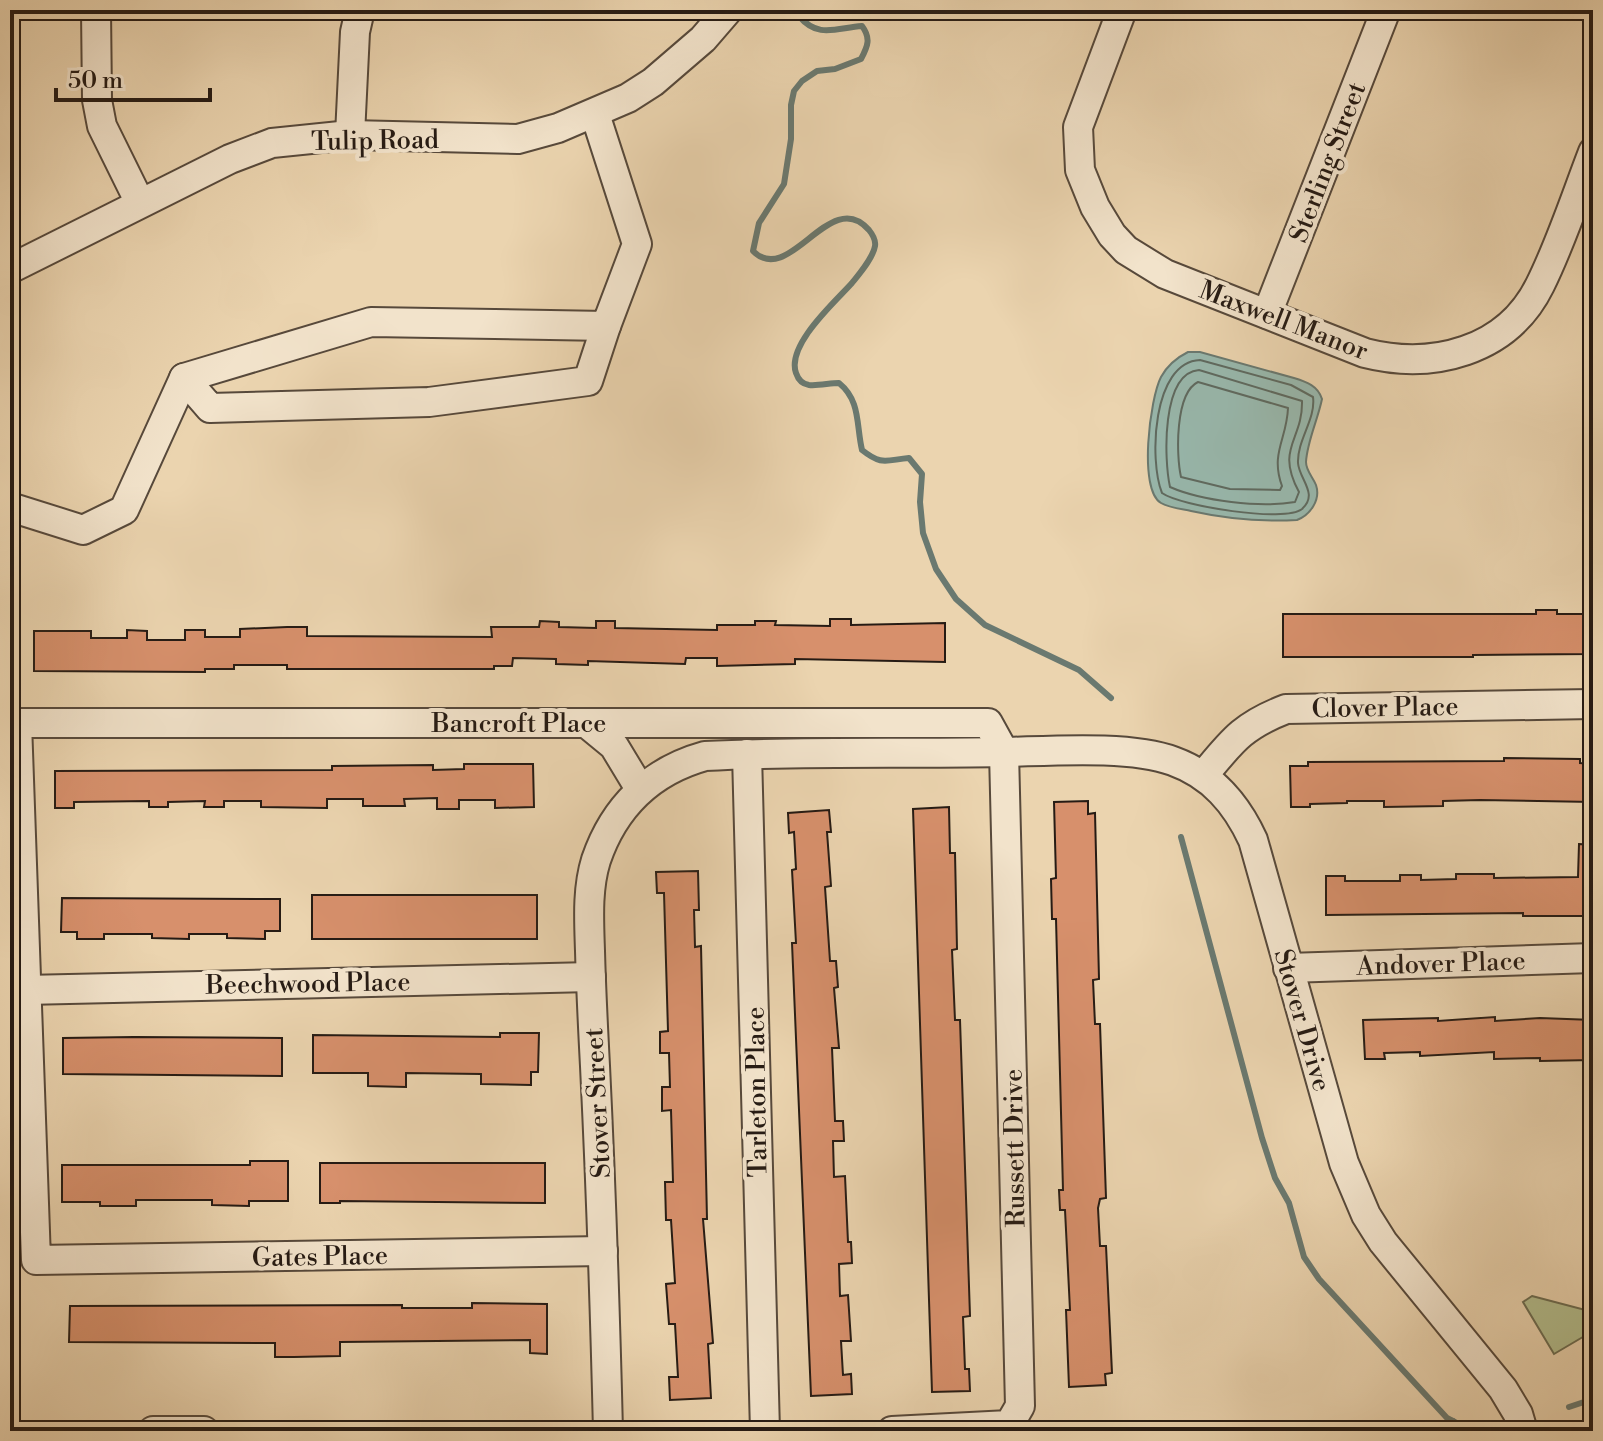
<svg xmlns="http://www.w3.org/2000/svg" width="1603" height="1441" font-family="'Libre Bodoni',serif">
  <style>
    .green { fill: #b3be8e; stroke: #6c6c51; stroke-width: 2 }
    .water { fill: #98b8ad; stroke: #6a7970; stroke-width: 2 }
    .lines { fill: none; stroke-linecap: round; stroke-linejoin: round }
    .shore { stroke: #5f6a60; stroke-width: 2 }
    .stream { stroke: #6a7970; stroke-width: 6 }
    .building { fill: #d7906c; stroke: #261b14; stroke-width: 2 }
    .minor-casing { stroke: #57493b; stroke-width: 32 }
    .minor { stroke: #f2e3cb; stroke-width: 28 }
    .labels { text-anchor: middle; stroke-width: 8; stroke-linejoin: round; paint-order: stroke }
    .street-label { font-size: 26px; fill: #261b14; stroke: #f2e3cb }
  </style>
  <rect width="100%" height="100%" fill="#ebd4af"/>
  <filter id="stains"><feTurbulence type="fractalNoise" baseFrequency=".0025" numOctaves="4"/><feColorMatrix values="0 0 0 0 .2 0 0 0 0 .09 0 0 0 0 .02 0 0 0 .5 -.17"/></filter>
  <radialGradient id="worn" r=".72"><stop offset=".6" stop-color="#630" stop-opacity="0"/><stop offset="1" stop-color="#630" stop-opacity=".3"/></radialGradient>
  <polygon class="green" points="1532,1296 1593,1312 1593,1331 1554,1354 1523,1302"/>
  <path class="water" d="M1188,352H1200L1294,378C1307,382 1318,386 1322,399C1318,419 1307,442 1306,462C1306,471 1313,477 1316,485C1321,500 1310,515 1297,520C1260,522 1227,519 1191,511C1182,509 1170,508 1161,503C1138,490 1150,398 1161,377C1167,366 1176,358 1188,352Z"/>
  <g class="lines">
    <g class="shore">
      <path d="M1200,360L1291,385L1313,397C1316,419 1297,440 1298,463C1299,479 1319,494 1302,509C1285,523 1180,506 1162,493C1149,461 1152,362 1200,360Z"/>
      <path d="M1199,370L1302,401C1303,441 1275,447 1299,492L1295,502C1260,508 1202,501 1170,487C1164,460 1161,373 1199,370Z"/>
      <path d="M1198,382L1288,408C1287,439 1270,453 1282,486L1280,490L1230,489L1181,477C1176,455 1175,393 1198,382Z"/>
    </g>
    <g class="stream">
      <path d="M800,10L799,16C818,39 836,28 862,26C871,38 868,46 861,59L835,69L817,71L802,81L794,91L791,105V139L784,184L759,223L753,251C790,288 830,185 869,230C873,235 876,240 875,246C873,258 860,273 852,283C836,301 786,345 796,373C798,379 802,384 809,385C818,386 830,383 839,383C861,401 856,425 862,450C882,466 886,460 909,458L922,474L920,502L923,533L936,569L956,599L985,625L1079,670L1111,698"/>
      <polyline points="1181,837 1262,1138 1275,1178 1289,1203 1304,1257 1319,1279 1447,1418 1466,1428"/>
      <polyline points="1569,1407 1593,1399"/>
      <polyline points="1425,1431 1438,1431"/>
      <polyline points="1443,1431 1450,1427 1453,1421"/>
    </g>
  </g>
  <g class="building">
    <polygon points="1536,610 1557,610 1557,614 1593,614 1593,654 1473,655 1473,657 1283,657 1283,614 1536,614"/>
    <polygon points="830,619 851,619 851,625 945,623 945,662 795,659 795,664 717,666 717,658 686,658 685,664 588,661 588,665 556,664 556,659 513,658 512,666 494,666 494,669 287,669 287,665 234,665 234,669 205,669 205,672 34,671 34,631 91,631 91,638 127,638 127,630 147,631 147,640 185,640 185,630 205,630 205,637 240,637 240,629 287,627 307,627 307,636 492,637 491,627 539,627 540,621 559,622 559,627 596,628 596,621 615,621 615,628 717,630 717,625 755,625 755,621 776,621 775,625 830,626"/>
    <polygon points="1504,758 1580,759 1580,763 1593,764 1593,802 1480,800 1443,801 1443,806 1384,807 1384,801 1347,801 1347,803 1310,804 1310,807 1291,807 1290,766 1308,766 1308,762 1504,761"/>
    <polygon points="464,764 533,764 534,807 495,808 495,800 459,800 459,809 437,809 437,798 404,799 405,806 363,806 363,799 327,799 327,808 261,807 261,801 224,801 224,807 204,807 205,801 168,802 168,807 149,807 149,801 74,802 74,808 55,808 55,771 332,770 332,766 433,765 433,770 464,769"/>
    <polygon points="1088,801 1088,814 1095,813 1099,979 1093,980 1095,1024 1100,1024 1106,1198 1100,1199 1098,1208 1100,1246 1106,1246 1112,1373 1105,1374 1106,1385 1069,1387 1066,1310 1070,1310 1065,1210 1060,1210 1059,1190 1063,1190 1056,919 1052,919 1051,879 1056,878 1054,802"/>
    <polygon points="949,807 950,853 955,853 957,949 952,950 955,1020 960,1020 970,1316 963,1317 965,1369 969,1369 970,1391 932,1392 913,809"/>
    <polygon points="829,810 831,832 827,832 831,886 825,887 830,961 836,961 838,987 834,988 839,1048 832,1048 835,1121 843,1121 844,1141 833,1141 834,1177 845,1176 848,1242 851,1242 852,1263 839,1264 840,1296 848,1295 851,1341 841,1341 843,1375 851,1374 852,1394 811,1396 792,943 796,943 792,870 796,869 794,832 789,833 788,813"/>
    <polygon points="1579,844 1593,845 1593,916 1523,916 1523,913 1326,915 1326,876 1345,876 1345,881 1400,881 1400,875 1421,875 1421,880 1456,879 1456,874 1494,874 1494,878 1578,877"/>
    <polygon points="698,871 699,910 694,910 695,947 701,946 707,1219 703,1219 713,1343 708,1344 711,1398 670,1400 669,1377 678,1377 675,1324 669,1324 666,1284 675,1283 671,1220 666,1220 665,1182 673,1182 671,1110 662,1111 662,1087 670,1087 669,1053 660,1053 660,1032 668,1031 664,893 657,893 656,872"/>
    <rect x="312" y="895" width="225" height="44"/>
    <polygon points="62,898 280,899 280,931 265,931 265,939 227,938 227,934 189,934 189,939 152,938 152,934 104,934 104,939 77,939 77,932 61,932"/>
    <polygon points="1495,1017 1495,1021 1540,1018 1593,1020 1593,1060 1540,1061 1540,1058 1494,1059 1494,1052 1420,1056 1420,1052 1384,1053 1385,1059 1365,1059 1363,1020 1438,1018 1438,1021"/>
    <polygon points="500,1033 539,1033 538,1072 531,1072 531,1085 481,1084 481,1074 406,1073 406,1087 368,1086 368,1073 313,1073 313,1035 500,1037"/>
    <polygon points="134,1037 282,1038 282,1076 63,1074 63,1038"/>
    <polygon points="250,1161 288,1161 288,1201 249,1201 249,1206 212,1205 212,1200 136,1200 136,1206 100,1206 100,1202 62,1202 62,1165 250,1165"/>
    <polygon points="320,1163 545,1163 545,1203 340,1201 340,1203 320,1203"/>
    <polygon points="472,1303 547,1304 547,1354 530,1353 530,1340 340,1342 340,1356 294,1357 275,1357 275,1343 69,1342 70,1306 402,1305 402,1308 472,1308"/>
  </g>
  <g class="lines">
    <g class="minor-casing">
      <g id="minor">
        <polyline points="96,10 97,100 102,126 140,203"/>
        <path d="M1122,10L1078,127L1080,170L1095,207L1112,235L1126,250L1165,274L1365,353C1432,370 1507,352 1540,285C1561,243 1576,196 1593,152"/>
        <polyline points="350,135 355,32 360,10"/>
        <polyline points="10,269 230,159 272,143 350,135 518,139 558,128 628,98 653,82 703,39 728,10"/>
        <polyline points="1267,314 1386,10"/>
        <polyline points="184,378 210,408 429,402 588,381 606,326"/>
        <polyline points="10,507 83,530 124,510 184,378 371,322 606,326 637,244 595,114"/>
        <polyline points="586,723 614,746 640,789"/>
        <polyline points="747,754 765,1431"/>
        <path d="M1203,776C1232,741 1242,726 1286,709L1593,704"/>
        <polyline points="1288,968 1593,958"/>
        <polyline points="25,990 591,977"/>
        <polyline points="603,1251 36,1260 17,723 988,723 1004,752 1020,1406 1009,1425 892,1431"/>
        <polyline points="153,1431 204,1431"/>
        <path d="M608,1431C605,1309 601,1188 595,1066C593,1028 591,989 590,951C589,920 587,889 596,860C614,807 651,771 705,756C804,751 904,754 1003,752C1050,751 1130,745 1173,761C1212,775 1236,803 1253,840L1344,1163L1366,1215L1383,1242L1503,1389L1518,1414L1523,1431"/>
      </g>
    </g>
    <use href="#minor" class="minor"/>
  </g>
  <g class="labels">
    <g class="street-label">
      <text transform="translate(375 140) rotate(-1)" y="9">Tulip Road</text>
      <text transform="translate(1327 162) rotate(-69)" y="9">Sterling Street</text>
      <text transform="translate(1284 320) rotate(21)" y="9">Maxwell Manor</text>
      <text transform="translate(1385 707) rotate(-1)" y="9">Clover Place</text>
      <text x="519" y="732">Bancroft Place</text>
      <text transform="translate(1441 963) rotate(-2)" y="9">Andover Place</text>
      <text transform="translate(308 983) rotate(-1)" y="9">Beechwood Place</text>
      <text transform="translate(1303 1020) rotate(74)" y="9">Stover Drive</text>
      <text transform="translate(756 1092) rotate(-91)" y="9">Tarleton Place</text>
      <text transform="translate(597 1103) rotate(-93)" y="9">Stover Street</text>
      <text transform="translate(1014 1148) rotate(-91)" y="9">Russett Drive</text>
      <text transform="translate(320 1256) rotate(-1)" y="9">Gates Place</text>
    </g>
  </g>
  <rect width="1603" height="1441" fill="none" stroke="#ebd4af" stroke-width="40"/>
  <rect x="12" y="12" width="1579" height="1417" fill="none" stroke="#261b14" stroke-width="4"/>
  <rect x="20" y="20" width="1563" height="1401" fill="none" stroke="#261b14" stroke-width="2"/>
  <path d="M56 88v12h154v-12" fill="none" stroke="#261b14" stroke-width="4"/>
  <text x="68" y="88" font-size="24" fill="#261b14" stroke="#f2e3cb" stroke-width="6" paint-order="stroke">50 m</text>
  <rect width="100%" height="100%" filter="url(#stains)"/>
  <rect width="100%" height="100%" fill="url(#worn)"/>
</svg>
